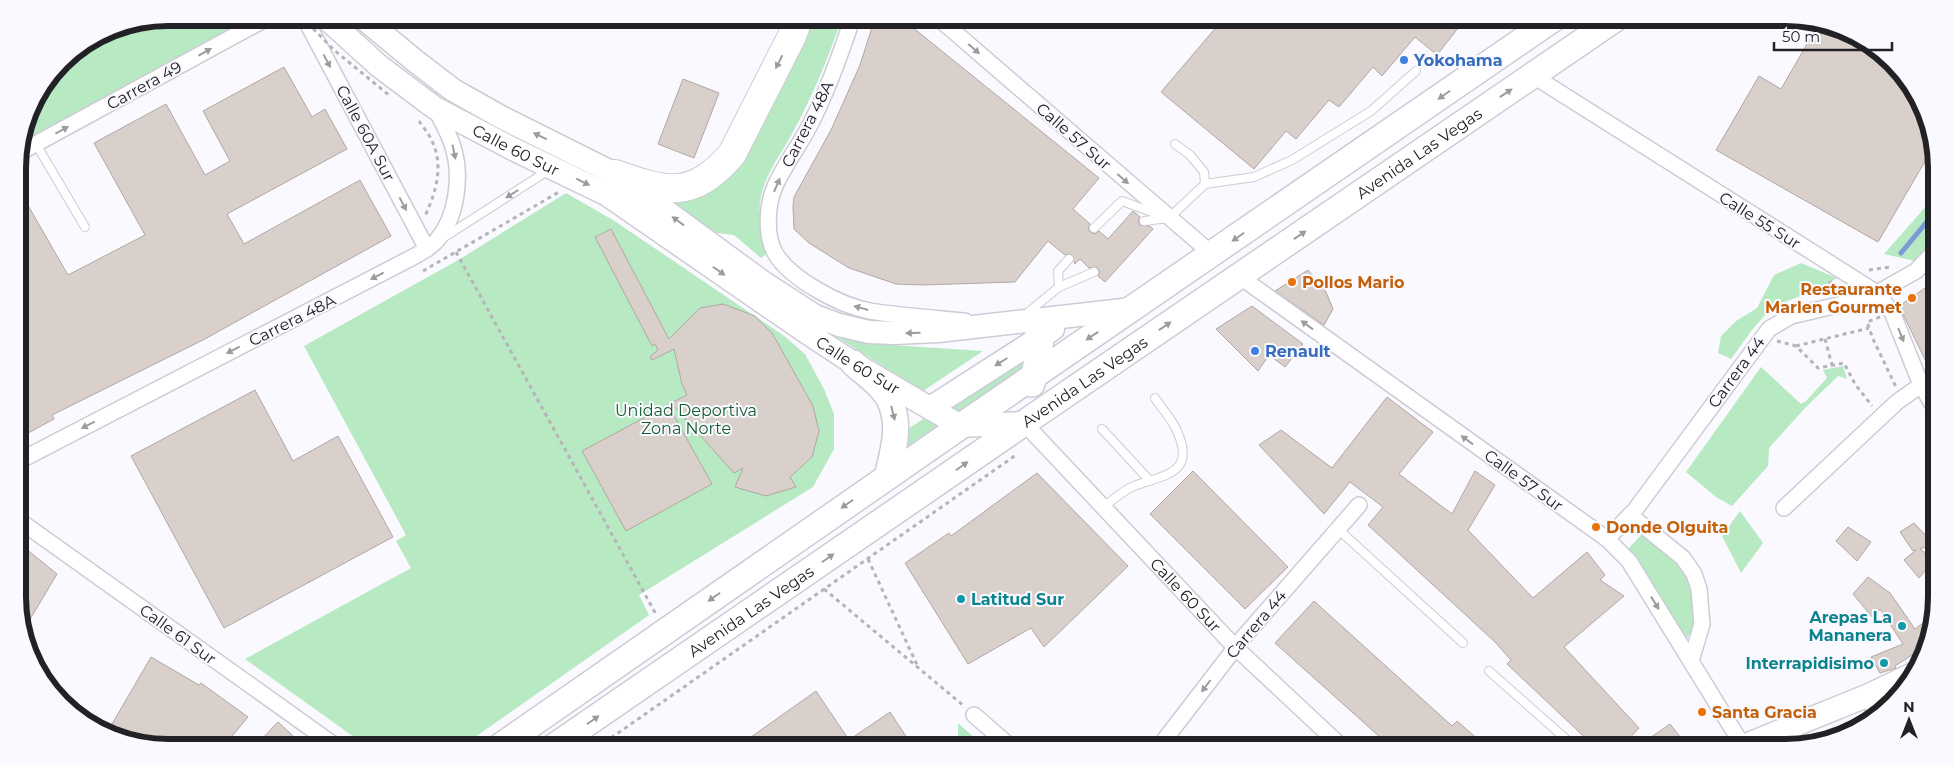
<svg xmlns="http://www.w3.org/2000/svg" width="1954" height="765" font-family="Montserrat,sans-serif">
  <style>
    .green { fill: #b7e9c3 }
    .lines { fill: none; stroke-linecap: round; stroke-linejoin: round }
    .stream { stroke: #7a9ad8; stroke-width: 5 }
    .building { fill: #dad0cb; stroke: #b1a7a3 }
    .lane-casing { stroke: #cdccd6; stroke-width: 10 }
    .street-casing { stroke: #cdccd6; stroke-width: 18 }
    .secondary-casing { stroke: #cdccd6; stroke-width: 25 }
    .primary-casing { stroke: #cdccd6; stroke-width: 28 }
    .highway-casing { stroke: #cdccd6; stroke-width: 30 }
    .path { stroke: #b5b4b9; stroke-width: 3; stroke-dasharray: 4 4; stroke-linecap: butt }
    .lane { stroke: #fff; stroke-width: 8 }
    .street { stroke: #fff; stroke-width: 15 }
    .secondary { stroke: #fff; stroke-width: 22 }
    .primary { stroke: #fff; stroke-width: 25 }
    .highway { stroke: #fff; stroke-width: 28 }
    .path-bridge { stroke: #b5b4b9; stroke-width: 3; stroke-dasharray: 4 4; stroke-linecap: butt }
    .oneway { fill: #9c9b9d }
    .shop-dot { fill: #3f7fe0; stroke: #faf9ff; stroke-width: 2 }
    .food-dot { fill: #e8710a; stroke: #faf9ff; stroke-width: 2 }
    .culture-dot { fill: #0f9aa8; stroke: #faf9ff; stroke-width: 2 }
    .labels { text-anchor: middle; stroke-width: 4; stroke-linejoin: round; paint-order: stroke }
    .shop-label { font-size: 16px; font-weight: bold; fill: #366cbe; stroke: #faf9ff; text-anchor: start }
    .street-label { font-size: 16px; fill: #222125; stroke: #faf9ff }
    .food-label { font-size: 16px; font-weight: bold; fill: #c56008; stroke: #faf9ff; text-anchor: start }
    .park-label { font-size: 16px; fill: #135e31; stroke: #faf9ff }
    .culture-label { font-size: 16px; font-weight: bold; fill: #0d838f; stroke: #faf9ff; text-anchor: end }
    .rim { fill: none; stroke: #222125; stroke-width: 6 }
  </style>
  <rect width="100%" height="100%" fill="#faf9ff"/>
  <g class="green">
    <polygon points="169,18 249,18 22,144 33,102 66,59 123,27"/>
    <path d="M810,18H842C829,56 813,95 794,130C782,154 763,175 760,203C758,219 765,236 770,251L761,258L734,235L709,232L665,197L698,194L721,184L739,162Z"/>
    <polygon points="1935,192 1935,242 1915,261 1884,254 1928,204"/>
    <polygon points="566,193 613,220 783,335 805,354 824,389 834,414 834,449 813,487 639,595 649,615 461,747 368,747 245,659 411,568 396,541 406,535 304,346 460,259"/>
    <polygon points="1801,263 1837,278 1818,289 1772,307 1752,330 1731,359 1718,353 1721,336 1736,321 1757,308 1774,275"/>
    <polygon points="816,324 857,339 891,345 983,351 923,391"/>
    <polygon points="1020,355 1032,372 903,458 908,429"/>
    <polygon points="1843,366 1847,379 1838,376 1805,408 1769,448 1768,466 1732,506 1716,497 1686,472 1761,367 1801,404 1806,401 1827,378 1823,370"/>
    <polygon points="1740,511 1763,543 1741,573 1722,536"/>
    <polygon points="1646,530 1685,565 1692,586 1697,622 1686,640 1628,549"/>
    <polygon points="958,723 985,747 958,747"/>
  </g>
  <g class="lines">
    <g class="stream">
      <polyline points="1901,253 1935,212"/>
      <polyline points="960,745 961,747"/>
    </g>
  </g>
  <g class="building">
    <polygon points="875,18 901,18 1099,178 1073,209 1090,224 1088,229 1090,232 1095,234 1099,231 1108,239 1133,211 1140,217 1138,221 1140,225 1150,226 1153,229 1105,282 1098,276 1100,272 1097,267 1089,268 1080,259 1075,264 1072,255 1068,254 1065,255 1048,241 1015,282 922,285 896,284 849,268 809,243 794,229 793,207 794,197 831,130 860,65"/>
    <polygon points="1224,18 1466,18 1437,55 1415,37 1382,76 1373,67 1339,107 1329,100 1296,139 1286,131 1254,169 1161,92"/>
    <polygon points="1818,25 1900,71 1905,76 1934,146 1878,242 1716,150 1759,76 1781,89"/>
    <polygon points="284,67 312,117 325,109 347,149 227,214 244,244 360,180 391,236 203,340 52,415 54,419 19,438 18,188 68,275 145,235 94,143 166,104 205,175 230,161 203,111"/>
    <polygon points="683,79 719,93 694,158 658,144"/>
    <polygon points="611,229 669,339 700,308 723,304 755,316 772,333 813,406 819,431 812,457 790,477 796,487 766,496 735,487 743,468 734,473 671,403 687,395 682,384 674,349 652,360 650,357 658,350 655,344 652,346 595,237"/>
    <polygon points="1308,270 1326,292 1333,309 1324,325 1275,291"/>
    <polygon points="1936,274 1936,382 1899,306 1925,288"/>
    <polygon points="1252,306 1303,344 1285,367 1269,355 1258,371 1216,329"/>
    <polygon points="255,390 293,461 338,436 393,537 224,628 131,456"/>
    <polygon points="1387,397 1433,432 1399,474 1452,514 1475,471 1495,485 1468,530 1533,598 1587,552 1605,575 1600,580 1624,596 1564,647 1639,728 1621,747 1595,747 1507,664 1511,660 1495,642 1368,525 1383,507 1350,482 1324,514 1259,445 1281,430 1332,468"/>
    <polygon points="668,405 712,484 626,531 582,451"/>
    <polygon points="1193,471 1288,567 1245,609 1150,514"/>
    <polygon points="1037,473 1128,566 1044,647 1031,628 968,664 905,563 949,533 951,536"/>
    <polygon points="1914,523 1934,544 1920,549 1935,560 1919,578 1904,560 1916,550 1913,551 1900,532"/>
    <polygon points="1848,527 1871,542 1857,561 1836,541"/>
    <polygon points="20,544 57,574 23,631 20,625"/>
    <polygon points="1868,577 1890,593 1915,629 1923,623 1930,633 1929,644 1895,666 1896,668 1880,673 1871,657 1903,644 1880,609 1873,618 1853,594"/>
    <polygon points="1314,601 1452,726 1457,721 1487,747 1391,747 1275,643"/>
    <polygon points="151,657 199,685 201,683 248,717 223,747 169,748 120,739 108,731"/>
    <polygon points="816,691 849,740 890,712 913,747 737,747"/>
    <polygon points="278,722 305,747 254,747"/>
    <polygon points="1670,724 1688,747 1637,747"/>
  </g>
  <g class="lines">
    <g class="lane-casing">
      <g id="lane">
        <polyline points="36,144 85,227"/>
        <polyline points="1175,144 1190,155 1204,172 1205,184"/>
        <polyline points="1144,221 1169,218 1205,184 1254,177 1292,160 1371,111 1416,71"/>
        <polyline points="1094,228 1122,201 1160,215"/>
        <polyline points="443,238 549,170"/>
        <polyline points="1059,287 1058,271 1069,259"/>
        <polyline points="1026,314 1059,287 1094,272"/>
        <polyline points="1102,429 1150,481"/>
        <path d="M1103,508C1112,500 1121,492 1132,487C1162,474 1197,476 1177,431C1172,419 1162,409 1155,398"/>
        <polyline points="1338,529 1463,643"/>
        <polyline points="1489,671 1575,747"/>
        <polyline points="318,747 325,739"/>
      </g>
    </g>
    <g class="street-casing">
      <g id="street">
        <polyline points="304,17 427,249"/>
        <path d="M853,17C841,53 828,90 811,123C800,145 785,164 775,186C767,204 765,235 775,253C790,279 841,306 870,311C901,316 933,318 965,321"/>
        <polyline points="937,17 1212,254"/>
        <polyline points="1532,75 1877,293 1892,312 1921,385 1936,410"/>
        <polyline points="19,153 269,17"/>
        <polyline points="1239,276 1607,539 1629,561 1743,746"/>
        <path id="s1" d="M1024,423L1235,647L1342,747"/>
        <path d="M19,461L415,256C423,251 432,247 437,240C457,217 462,176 453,147C449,133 441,120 435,108"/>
        <polyline points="1784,508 1897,402 1921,385"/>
        <polyline points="1630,515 1683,558 1694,574 1699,589 1702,624 1691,661"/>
        <polyline points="20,521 337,747"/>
        <polyline points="1607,539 1635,510 1769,329 1791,316 1855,301 1877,293 1916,271 1935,251"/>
        <polyline points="1869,695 1876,717"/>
        <polyline points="974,715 1011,747"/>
        <polyline points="1159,747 1242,639 1359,505"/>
      </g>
    </g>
    <g class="secondary-casing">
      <g id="secondary">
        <path id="s2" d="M325,17L379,66L435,108L513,149L606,194L806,332L853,363L921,403L961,426L1024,423"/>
        <polyline points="362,17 414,60 453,90 501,117 615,174 764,283 815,316 839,325 869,332 894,333 938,331 1132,309"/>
        <polyline points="930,408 1053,329"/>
        <polyline points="1741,747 1869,695 1913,674"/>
      </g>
    </g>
    <g class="primary-casing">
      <g id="primary">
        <polyline points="1031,321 1040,329 1042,336 1032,384"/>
        <path d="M853,363C865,374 882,385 889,399C902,424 893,452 887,477"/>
        <polyline points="499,747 961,426 1556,17"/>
        <path id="s3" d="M553,747L1027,421L1618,17"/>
      </g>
    </g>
    <g class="highway-casing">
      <path id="highway" d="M615,174C667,192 692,200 732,154L792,36L799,17"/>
    </g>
    <g class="path">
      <polyline points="1635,28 1651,17"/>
      <path d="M419,121C423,127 429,134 432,141C444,166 436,192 425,216"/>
      <polyline points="456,252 657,616"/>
      <polyline points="1869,270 1890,267"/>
      <polyline points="423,271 559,192"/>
      <polyline points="1808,296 1833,281"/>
      <polyline points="1880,317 1867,322 1873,339 1896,387"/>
      <polyline points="1825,339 1832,365"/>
      <polyline points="1777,341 1796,346 1818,368 1844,363 1855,384 1872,406"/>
      <polyline points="1796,346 1869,328"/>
      <polyline points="1930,424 1936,434"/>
      <polyline points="868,559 918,667"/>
      <polyline points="824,589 964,706"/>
      <polyline points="1843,728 1846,733"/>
      <polyline points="598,747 1016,455"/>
    </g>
    <use href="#lane" class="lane"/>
    <use href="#street" class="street"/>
    <use href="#secondary" class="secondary"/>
    <use href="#primary" class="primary"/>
    <use href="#highway" class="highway"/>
    <polyline class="path-bridge" points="302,17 334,50 390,96"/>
  </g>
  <defs><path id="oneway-solid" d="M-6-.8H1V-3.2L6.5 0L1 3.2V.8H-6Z" transform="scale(1.25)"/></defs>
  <g class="oneway">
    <use href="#oneway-solid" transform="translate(974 49) rotate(41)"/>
    <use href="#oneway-solid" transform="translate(205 52) rotate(-29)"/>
    <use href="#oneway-solid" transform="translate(327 61) rotate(62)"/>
    <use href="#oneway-solid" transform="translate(779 62) rotate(117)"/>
    <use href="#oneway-solid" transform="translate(1506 93) rotate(-34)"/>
    <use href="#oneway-solid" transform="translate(1444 95) rotate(145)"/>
    <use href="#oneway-solid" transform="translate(62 130) rotate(-29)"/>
    <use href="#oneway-solid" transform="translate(540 136) rotate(-154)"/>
    <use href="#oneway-solid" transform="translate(454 152) rotate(78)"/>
    <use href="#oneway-solid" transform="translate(1123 179) rotate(41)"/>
    <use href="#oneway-solid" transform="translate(583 182) rotate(26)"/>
    <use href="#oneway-solid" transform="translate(777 185) rotate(-66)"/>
    <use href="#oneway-solid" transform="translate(512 194) rotate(148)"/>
    <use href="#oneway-solid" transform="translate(403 204) rotate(62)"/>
    <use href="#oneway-solid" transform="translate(678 221) rotate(-144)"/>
    <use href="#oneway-solid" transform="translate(1300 235) rotate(-34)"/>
    <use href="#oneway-solid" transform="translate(1238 237) rotate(145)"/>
    <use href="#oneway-solid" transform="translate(719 271) rotate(35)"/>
    <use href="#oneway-solid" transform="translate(377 276) rotate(153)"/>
    <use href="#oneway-solid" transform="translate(861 308) rotate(-164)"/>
    <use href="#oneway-solid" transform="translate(1307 325) rotate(-144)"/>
    <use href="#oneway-solid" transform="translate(1165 326) rotate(-34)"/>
    <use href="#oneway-solid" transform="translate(913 333) rotate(178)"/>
    <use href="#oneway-solid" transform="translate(1901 335) rotate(68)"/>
    <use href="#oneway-solid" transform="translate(1092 336) rotate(146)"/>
    <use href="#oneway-solid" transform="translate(233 350) rotate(153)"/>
    <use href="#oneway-solid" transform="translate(1001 362) rotate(148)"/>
    <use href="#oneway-solid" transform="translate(893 413) rotate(76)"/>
    <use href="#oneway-solid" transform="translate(88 425) rotate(153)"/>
    <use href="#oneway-solid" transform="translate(1467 440) rotate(-144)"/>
    <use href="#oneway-solid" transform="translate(962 466) rotate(-35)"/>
    <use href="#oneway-solid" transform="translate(847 504) rotate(145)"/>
    <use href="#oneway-solid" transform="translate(828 558) rotate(-35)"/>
    <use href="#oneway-solid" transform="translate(714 597) rotate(145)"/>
    <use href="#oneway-solid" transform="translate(1655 603) rotate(58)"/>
    <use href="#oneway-solid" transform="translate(1206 686) rotate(127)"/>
    <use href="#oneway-solid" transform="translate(593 720) rotate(-35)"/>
  </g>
  <g class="shop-dot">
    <circle cx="1404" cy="60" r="5"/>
    <circle cx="1255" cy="351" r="5"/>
  </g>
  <g class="food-dot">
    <circle cx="1292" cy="282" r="5"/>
    <circle cx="1912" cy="298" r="5"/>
    <circle cx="1596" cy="527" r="5"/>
    <circle cx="1702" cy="712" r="5"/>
  </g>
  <g class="culture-dot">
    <circle cx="961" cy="599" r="5"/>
    <circle cx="1902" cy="626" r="5"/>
    <circle cx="1884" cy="663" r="5"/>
  </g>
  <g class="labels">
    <g class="shop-label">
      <text x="1414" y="66">Yokohama</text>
      <text x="1265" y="357">Renault</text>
    </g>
    <g class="street-label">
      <text transform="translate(144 85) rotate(-29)" y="6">Carrera 49</text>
      <text transform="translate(807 124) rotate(-63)" y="6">Carrera 48A</text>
      <text transform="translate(366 133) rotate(62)" y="6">Calle 60A Sur</text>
      <text transform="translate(1074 136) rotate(41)" y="6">Calle 57 Sur</text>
      <text dy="6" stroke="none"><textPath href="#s2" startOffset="234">Calle 60 Sur</textPath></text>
      <text dy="6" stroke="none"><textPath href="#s3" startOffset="1050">Avenida Las Vegas</textPath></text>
      <text transform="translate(1760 220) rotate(32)" y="6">Calle 55 Sur</text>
      <text transform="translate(292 320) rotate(-27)" y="6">Carrera 48A</text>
      <text dy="6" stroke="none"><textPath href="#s2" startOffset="639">Calle 60 Sur</textPath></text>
      <text transform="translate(1736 372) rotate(-54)" y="6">Carrera 44</text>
      <text dy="6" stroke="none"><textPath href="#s3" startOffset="645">Avenida Las Vegas</textPath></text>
      <text transform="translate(1524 480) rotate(36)" y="6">Calle 57 Sur</text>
      <text dy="6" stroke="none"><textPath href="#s1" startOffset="236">Calle 60 Sur</textPath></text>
      <text dy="6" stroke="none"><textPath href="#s3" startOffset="240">Avenida Las Vegas</textPath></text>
      <text transform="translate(1256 624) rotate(-50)" y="6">Carrera 44</text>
      <text transform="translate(178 634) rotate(36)" y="6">Calle 61 Sur</text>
    </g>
    <g class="food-label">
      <text x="1302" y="288">Pollos Mario</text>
      <text x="1902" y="295" text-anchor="end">Restaurante<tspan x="1902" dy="18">Marlen Gourmet</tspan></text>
      <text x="1606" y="533">Donde Olguita</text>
      <text x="1712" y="718">Santa Gracia</text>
    </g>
    <g class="park-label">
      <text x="686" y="416">Unidad Deportiva<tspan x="686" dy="18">Zona Norte</tspan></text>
    </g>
    <g class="culture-label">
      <text x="971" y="605" text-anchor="start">Latitud Sur</text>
      <text x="1892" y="623">Arepas La<tspan x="1892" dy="18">Mananera</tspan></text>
      <text x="1874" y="669">Interrapidisimo</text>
    </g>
  </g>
  <path d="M0 0H1954V765H0ZM168 26H1786A142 142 0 0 1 1928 168V597A142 142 0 0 1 1786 739H168A142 142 0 0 1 26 597V168A142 142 0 0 1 168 26Z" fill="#faf9ff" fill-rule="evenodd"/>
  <path class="rim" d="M168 26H1786A142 142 0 0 1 1928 168V597A142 142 0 0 1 1786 739H168A142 142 0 0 1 26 597V168A142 142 0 0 1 168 26Z"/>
  <g transform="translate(1909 720)" stroke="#faf9ff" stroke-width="4" paint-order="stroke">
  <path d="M0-4L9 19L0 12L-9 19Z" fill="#222125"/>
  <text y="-8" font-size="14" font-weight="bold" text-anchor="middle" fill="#222125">N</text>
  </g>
  <path d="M1774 42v8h118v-8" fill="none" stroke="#222125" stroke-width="2.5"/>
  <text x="1782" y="42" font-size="15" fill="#222125" stroke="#faf9ff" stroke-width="4" paint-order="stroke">50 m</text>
</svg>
